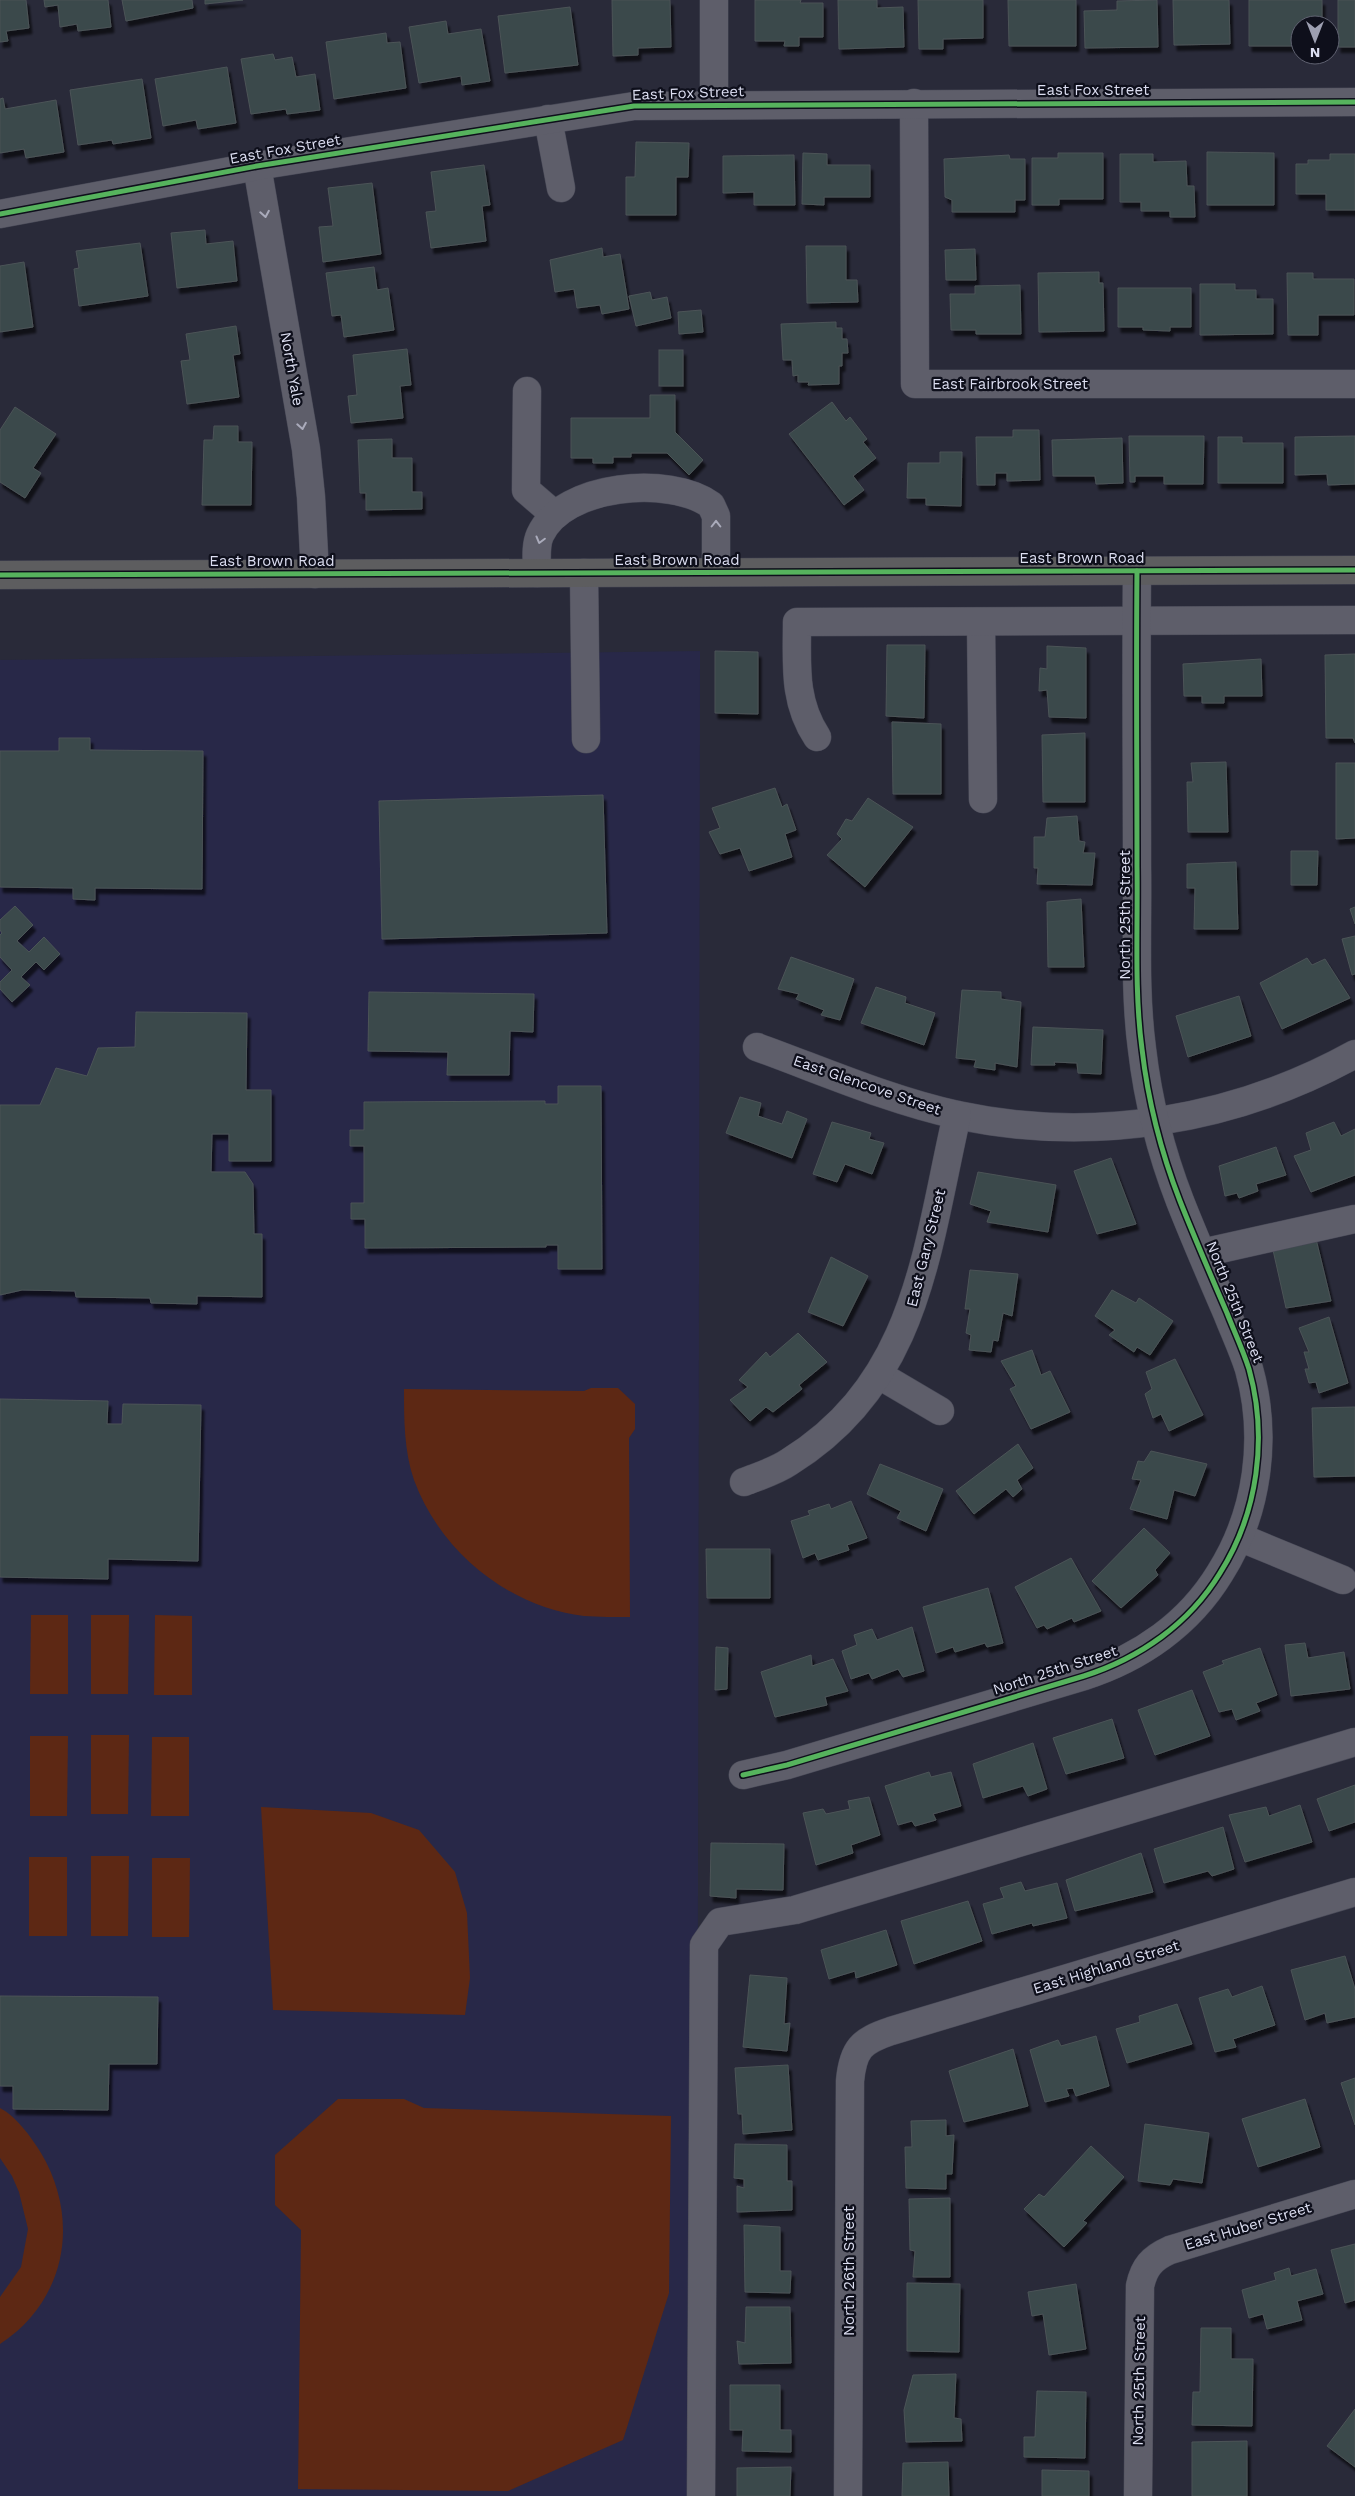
<svg xmlns="http://www.w3.org/2000/svg" width="1355" height="2496" font-family="'Work Sans',sans-serif">
  <style>
    .built { fill: #282848 }
    .green { fill: #5d2814 }
    .building { fill: #3a494b; stroke: #4c5457; filter: url(#shadow) }
    .lines { fill: none; stroke-linecap: round; stroke-linejoin: round }
    .minor-casing { stroke: #474856; stroke-width: 29 }
    .major-casing { stroke: #474856; stroke-width: 29 }
    .minor { stroke: #5e5e6a; stroke-width: 28 }
    .major { stroke: #5d5d5f; stroke-width: 28 }
    .cycleway-casing { stroke: #0e0f1b; stroke-width: 8 }
    .cycleway { stroke: #56b35d; stroke-width: 5 }
    .oneway { stroke: #aaabbb }
    .labels { text-anchor: middle; stroke-width: 4.5; stroke-linejoin: round; paint-order: stroke }
    .street-label { font-size: 15px; fill: #dcdef1; stroke: #0e0f1b }
  </style>
  <defs>
    <filter id="shadow"><feDropShadow dx="3" dy="5.5" stdDeviation="1" flood-color="#0009"/></filter>
  </defs>
  <rect width="100%" height="100%" fill="#292a39"/>
  <polygon class="built" points="700,651 697,2496 0,2496 0,660"/>
  <g class="green">
    <path d="M591,1388H618L635,1404V1429L629,1438L630,1617C615,1617 599,1617 584,1616C508,1607 440,1551 414,1480C404,1451 404,1419 404,1389L584,1391Z"/>
    <polygon points="31,1615 68,1615 68,1694 30,1694"/>
    <polygon points="91,1615 129,1615 128,1694 91,1694"/>
    <polygon points="155,1615 192,1616 192,1695 154,1695"/>
    <polygon points="91,1735 129,1735 128,1814 91,1814"/>
    <polygon points="30,1736 68,1736 67,1816 30,1816"/>
    <polygon points="152,1737 189,1737 189,1816 151,1816"/>
    <polygon points="261,1807 371,1813 419,1830 455,1872 467,1913 470,1978 465,2015 273,2010"/>
    <polygon points="91,1856 129,1856 128,1936 91,1936"/>
    <rect x="29" y="1857" width="38" height="79"/>
    <polygon points="152,1858 190,1858 189,1937 152,1937"/>
    <polygon points="338,2099 404,2099 424,2108 671,2116 669,2293 623,2440 508,2491 298,2489 301,2230 275,2205 275,2155"/>
    <path d="M0,2108C17,2117 31,2137 41,2153C81,2220 66,2301 0,2344V2297L21,2267L28,2229L19,2192L12,2176L0,2158Z"/>
  </g>
  <g class="building">
    <polygon points="0,0 26,0 29,28 6,31 8,41 0,42"/>
    <polygon points="44,0 108,0 111,27 78,31 77,24 60,27 58,5 45,7"/>
    <polygon points="122,0 192,0 193,8 126,21"/>
    <polygon points="205,0 243,0 205,4"/>
    <polygon points="612,0 670,0 671,47 638,48 638,55 613,56"/>
    <polygon points="755,0 801,0 800,3 823,3 823,37 799,37 799,46 784,46 785,41 755,41"/>
    <polygon points="838,0 877,0 877,8 903,7 904,47 839,49"/>
    <polygon points="918,0 983,0 983,38 943,39 943,49 919,49"/>
    <polygon points="1008,0 1076,0 1076,46 1009,46"/>
    <polygon points="1157,0 1158,47 1085,48 1084,11 1117,10 1117,1"/>
    <polygon points="1173,0 1229,0 1230,44 1174,45"/>
    <polygon points="1249,0 1322,0 1322,25 1300,25 1300,46 1249,46"/>
    <rect x="1338" y="0" width="17" height="47"/>
    <polygon points="570,7 578,65 505,73 498,16"/>
    <polygon points="446,21 448,34 481,29 490,81 462,85 461,76 419,83 409,27"/>
    <polygon points="386,33 387,43 400,42 406,88 334,99 326,42"/>
    <polygon points="273,54 275,60 292,57 296,77 315,74 320,110 287,114 286,109 251,114 241,59"/>
    <polygon points="227,67 236,123 198,129 196,120 163,126 155,79"/>
    <polygon points="142,79 151,138 113,144 112,140 78,145 70,90"/>
    <polygon points="3,98 5,109 56,100 64,152 26,158 24,149 0,153 0,99"/>
    <polygon points="636,142 689,143 688,177 676,177 676,215 626,215 626,177 635,177"/>
    <polygon points="1207,152 1274,153 1274,205 1207,205"/>
    <polygon points="803,153 827,154 827,165 870,165 870,197 824,197 824,205 802,204"/>
    <polygon points="1058,153 1103,153 1103,199 1059,199 1059,205 1032,205 1032,158 1058,158"/>
    <polygon points="1120,154 1153,154 1153,162 1186,161 1187,186 1194,186 1195,217 1170,217 1170,211 1141,211 1141,202 1120,202"/>
    <polygon points="1330,154 1355,154 1355,210 1326,210 1326,194 1296,194 1296,164 1308,164 1308,160 1330,160"/>
    <polygon points="794,155 795,205 754,205 754,192 723,193 723,156"/>
    <polygon points="1009,155 1010,159 1025,159 1025,200 1015,200 1015,212 952,212 952,200 945,197 944,159"/>
    <polygon points="484,165 490,205 482,206 486,241 431,248 426,212 436,211 431,172"/>
    <polygon points="372,183 381,254 323,262 319,227 333,226 328,188"/>
    <polygon points="205,230 206,244 233,241 237,281 177,288 171,233"/>
    <polygon points="140,243 148,296 79,306 74,269 79,268 76,251"/>
    <polygon points="806,246 846,246 846,280 857,280 858,302 807,303"/>
    <polygon points="602,248 603,257 620,254 629,309 602,314 600,305 577,308 574,289 555,292 550,260"/>
    <polygon points="975,249 976,280 946,280 945,250"/>
    <polygon points="24,262 33,327 0,332 0,266"/>
    <polygon points="374,267 377,290 388,288 394,330 344,337 341,315 332,316 326,273"/>
    <polygon points="1099,272 1099,283 1103,283 1104,331 1039,332 1038,273"/>
    <polygon points="1287,273 1313,273 1313,279 1354,279 1354,315 1318,315 1318,335 1288,335"/>
    <polygon points="1200,284 1235,284 1235,290 1256,290 1256,299 1273,299 1273,334 1200,335"/>
    <polygon points="1020,285 1021,334 976,334 976,330 951,330 950,294 975,294 975,286"/>
    <polygon points="1118,288 1191,288 1191,327 1170,327 1170,331 1143,330 1143,327 1118,327"/>
    <polygon points="650,292 652,300 667,297 671,318 636,326 629,296"/>
    <polygon points="701,310 703,332 679,334 678,312"/>
    <polygon points="836,322 836,328 842,328 842,339 847,339 848,353 842,353 842,366 839,366 839,384 808,385 809,382 798,382 798,375 793,376 792,360 783,360 781,324"/>
    <polygon points="236,326 240,354 233,355 239,397 187,404 181,361 190,360 186,334"/>
    <polygon points="407,349 411,385 400,386 403,418 351,423 348,396 357,395 353,355"/>
    <rect x="659" y="350" width="24" height="36"/>
    <polygon points="650,395 675,395 675,432 703,460 689,475 667,453 631,453 631,457 613,457 613,463 593,463 593,458 571,458 571,418 650,418"/>
    <polygon points="832,402 846,421 850,417 867,439 863,442 876,458 853,476 864,490 844,505 789,434"/>
    <polygon points="15,407 56,434 33,468 41,473 25,498 0,482 0,430"/>
    <polygon points="214,426 238,426 238,442 252,442 251,505 202,505 204,440 213,440"/>
    <polygon points="1013,430 1039,430 1040,480 1007,481 1007,473 995,473 995,485 977,485 976,437 1013,437"/>
    <polygon points="1129,436 1204,436 1203,484 1164,484 1164,476 1135,476 1135,482 1130,482"/>
    <polygon points="1355,436 1355,484 1328,485 1327,474 1295,475 1295,437"/>
    <polygon points="1218,437 1242,437 1242,443 1283,443 1283,483 1218,483"/>
    <polygon points="1122,438 1123,483 1096,484 1095,476 1053,476 1052,440"/>
    <polygon points="392,439 392,458 412,458 412,492 422,492 422,509 366,510 366,493 360,493 358,440"/>
    <polygon points="940,452 962,452 961,506 926,505 926,498 907,498 908,463 940,463"/>
    <polygon points="887,645 925,645 924,718 886,716"/>
    <polygon points="1047,646 1086,648 1086,718 1049,717 1047,690 1039,691 1040,668 1047,669"/>
    <polygon points="715,651 758,652 758,714 715,713"/>
    <polygon points="1355,654 1355,743 1353,738 1326,738 1325,655"/>
    <polygon points="1261,659 1262,696 1224,696 1224,703 1202,703 1202,696 1184,696 1183,664"/>
    <polygon points="892,722 941,724 941,794 893,794"/>
    <polygon points="1085,733 1085,802 1043,802 1042,735"/>
    <polygon points="59,738 90,738 90,750 203,751 202,889 95,888 95,900 73,899 73,888 0,887 0,751 59,751"/>
    <polygon points="1226,762 1228,832 1188,832 1187,782 1193,782 1191,763"/>
    <polygon points="1336,763 1355,763 1355,838 1336,839"/>
    <polygon points="775,788 782,807 787,804 796,830 785,834 792,857 749,871 740,848 720,854 709,832 720,828 712,808"/>
    <polygon points="603,795 607,933 382,939 379,801"/>
    <polygon points="868,798 913,827 865,887 827,855 842,839 837,834 846,819 852,821"/>
    <polygon points="1077,816 1079,841 1085,842 1083,853 1095,853 1092,885 1037,884 1038,868 1034,868 1034,837 1045,837 1047,818"/>
    <polygon points="1291,851 1318,851 1317,885 1291,885"/>
    <polygon points="1236,862 1238,929 1194,929 1195,888 1187,888 1187,864"/>
    <polygon points="1081,899 1084,967 1048,967 1047,902"/>
    <polygon points="15,906 33,925 17,941 29,952 44,937 60,954 44,970 36,962 21,977 30,985 12,1002 0,989 0,982 12,970 0,957 0,935 2,933 0,930 0,920"/>
    <polygon points="1355,907 1355,924 1350,909"/>
    <polygon points="1355,936 1355,974 1352,975 1342,939"/>
    <polygon points="791,957 854,979 840,1020 821,1015 824,1010 796,999 799,994 778,989"/>
    <polygon points="1307,958 1312,965 1325,959 1350,998 1282,1029 1260,983"/>
    <polygon points="876,987 906,997 905,1003 935,1013 924,1045 861,1023"/>
    <polygon points="962,990 1001,992 1001,999 1021,1002 1017,1067 995,1063 995,1070 974,1067 976,1060 956,1058"/>
    <polygon points="369,992 534,994 533,1032 510,1031 509,1075 447,1075 448,1052 368,1051"/>
    <polygon points="1239,996 1251,1036 1188,1057 1176,1016"/>
    <polygon points="136,1012 247,1013 246,1090 271,1090 271,1161 229,1161 229,1134 212,1134 211,1172 245,1172 253,1184 254,1234 262,1234 262,1297 197,1296 197,1304 151,1303 150,1298 76,1297 75,1291 22,1290 0,1295 0,1105 40,1105 56,1068 87,1076 98,1048 135,1047"/>
    <polygon points="1033,1027 1103,1030 1101,1074 1078,1073 1077,1063 1054,1062 1055,1065 1031,1065"/>
    <polygon points="558,1086 601,1086 602,1269 558,1269 558,1245 546,1245 546,1247 365,1248 365,1219 351,1219 351,1203 364,1203 364,1146 350,1146 350,1130 364,1130 364,1102 545,1101 545,1104 558,1104"/>
    <polygon points="740,1097 761,1103 758,1116 782,1124 787,1111 807,1119 792,1158 726,1133"/>
    <polygon points="832,1122 871,1133 869,1139 884,1143 872,1174 845,1164 837,1182 813,1174"/>
    <polygon points="1334,1122 1341,1136 1355,1129 1355,1175 1311,1192 1294,1156 1311,1150 1306,1133"/>
    <polygon points="1276,1147 1286,1175 1256,1184 1258,1191 1239,1198 1237,1193 1225,1196 1219,1166"/>
    <polygon points="1111,1158 1136,1224 1097,1234 1074,1171"/>
    <polygon points="978,1172 1056,1185 1048,1232 987,1222 991,1211 970,1204"/>
    <polygon points="1316,1239 1331,1301 1286,1308 1273,1250"/>
    <polygon points="831,1257 868,1276 843,1326 808,1312"/>
    <polygon points="970,1270 1018,1274 1012,1316 1003,1313 998,1341 993,1340 991,1352 969,1350 971,1335 966,1333 970,1309 965,1309"/>
    <polygon points="1112,1290 1136,1303 1139,1298 1173,1321 1150,1355 1137,1347 1134,1352 1109,1335 1115,1330 1095,1316"/>
    <polygon points="1329,1317 1348,1383 1319,1393 1316,1382 1309,1383 1305,1369 1309,1369 1304,1352 1309,1352 1299,1328"/>
    <polygon points="798,1333 827,1362 799,1385 802,1389 773,1412 766,1407 750,1421 730,1400 748,1387 739,1380 766,1352 770,1357"/>
    <polygon points="1032,1350 1041,1375 1050,1371 1070,1412 1031,1429 1010,1389 1016,1386 1001,1361"/>
    <polygon points="1175,1359 1203,1415 1169,1431 1161,1414 1153,1418 1145,1394 1152,1389 1146,1372"/>
    <polygon points="0,1399 108,1401 107,1424 122,1424 123,1404 201,1405 198,1561 108,1559 108,1579 0,1577"/>
    <polygon points="1355,1407 1355,1476 1314,1477 1312,1408"/>
    <polygon points="1018,1444 1033,1468 1017,1480 1022,1489 1013,1497 1006,1489 974,1514 956,1491"/>
    <polygon points="1151,1451 1207,1464 1195,1496 1174,1490 1167,1519 1130,1509 1141,1480 1132,1479 1138,1461 1144,1462"/>
    <polygon points="880,1464 943,1489 926,1531 897,1518 901,1511 867,1494"/>
    <polygon points="851,1501 867,1538 847,1545 849,1550 818,1560 815,1553 803,1558 791,1521 810,1515 808,1511 829,1504 831,1509"/>
    <polygon points="1144,1528 1170,1553 1155,1570 1158,1575 1121,1608 1092,1581"/>
    <polygon points="706,1549 770,1549 770,1598 707,1598"/>
    <polygon points="1071,1558 1101,1611 1074,1622 1072,1618 1047,1629 1044,1625 1037,1628 1015,1587"/>
    <polygon points="988,1588 1003,1643 987,1647 985,1643 955,1652 953,1647 936,1653 923,1607"/>
    <polygon points="912,1627 924,1671 903,1677 898,1669 872,1679 869,1673 851,1679 842,1651 857,1645 854,1635 872,1629 877,1640"/>
    <polygon points="1305,1643 1308,1658 1344,1652 1350,1689 1291,1696 1285,1645"/>
    <polygon points="716,1647 728,1648 727,1689 715,1690"/>
    <polygon points="1260,1648 1277,1695 1256,1703 1260,1711 1236,1720 1232,1709 1219,1712 1203,1672 1224,1664 1222,1661"/>
    <polygon points="811,1655 812,1666 833,1659 848,1691 825,1697 827,1705 775,1717 761,1672"/>
    <polygon points="1192,1690 1210,1736 1155,1755 1138,1710"/>
    <polygon points="1112,1719 1124,1758 1066,1774 1053,1738"/>
    <polygon points="1033,1743 1047,1789 1028,1796 1023,1786 983,1798 973,1764"/>
    <polygon points="929,1772 931,1777 951,1772 961,1806 933,1814 936,1820 915,1826 912,1821 898,1825 885,1786"/>
    <polygon points="1355,1785 1355,1822 1329,1831 1317,1799"/>
    <polygon points="869,1797 880,1835 851,1845 853,1853 816,1865 803,1813 823,1809 826,1814 850,1809 848,1801"/>
    <polygon points="1300,1805 1312,1842 1245,1862 1229,1815 1266,1807 1269,1816"/>
    <polygon points="1223,1827 1234,1869 1212,1876 1208,1871 1164,1883 1154,1849"/>
    <polygon points="711,1843 784,1844 783,1890 736,1889 736,1898 710,1896"/>
    <polygon points="1141,1853 1153,1892 1075,1911 1066,1880"/>
    <polygon points="1021,1882 1025,1891 1057,1883 1067,1918 1033,1926 1032,1923 992,1934 983,1904 1004,1898 1000,1888"/>
    <polygon points="968,1901 982,1941 914,1964 901,1921"/>
    <polygon points="886,1930 897,1965 856,1978 855,1971 829,1979 821,1950"/>
    <polygon points="1345,1956 1355,1989 1355,2017 1327,2023 1325,2013 1305,2020 1291,1970"/>
    <polygon points="750,1975 787,1978 784,2024 790,2023 787,2051 743,2047"/>
    <polygon points="1262,1986 1275,2025 1233,2039 1236,2047 1215,2052 1199,1998 1228,1989 1232,1997"/>
    <polygon points="0,1996 158,1997 157,2064 109,2064 108,2110 13,2109 13,2086 0,2086"/>
    <polygon points="1177,2004 1192,2044 1127,2063 1116,2029 1140,2022 1139,2016"/>
    <polygon points="1096,2036 1109,2086 1076,2096 1073,2088 1066,2089 1069,2096 1045,2102 1030,2050 1058,2040 1061,2046"/>
    <polygon points="1013,2049 1028,2106 964,2122 949,2071"/>
    <polygon points="788,2065 792,2130 743,2134 742,2114 738,2114 735,2068"/>
    <polygon points="1355,2078 1355,2125 1341,2083"/>
    <polygon points="1305,2099 1320,2147 1258,2167 1242,2119"/>
    <polygon points="946,2120 946,2136 954,2135 952,2174 946,2174 946,2189 906,2188 905,2147 912,2147 911,2121"/>
    <polygon points="1145,2124 1209,2133 1202,2183 1173,2179 1170,2185 1138,2181"/>
    <polygon points="735,2144 787,2145 787,2181 792,2181 792,2210 737,2212 737,2186 744,2188 744,2179 734,2178"/>
    <polygon points="1091,2146 1124,2177 1083,2221 1087,2223 1064,2247 1024,2209 1039,2194 1044,2197"/>
    <polygon points="950,2198 950,2277 913,2277 915,2251 910,2250 909,2199"/>
    <polygon points="744,2225 780,2227 780,2271 791,2271 790,2293 745,2292"/>
    <polygon points="1355,2244 1355,2300 1345,2303 1331,2250"/>
    <polygon points="1289,2268 1291,2276 1316,2269 1323,2294 1297,2301 1302,2320 1267,2329 1263,2314 1249,2318 1242,2290 1276,2280 1274,2273"/>
    <polygon points="907,2283 960,2284 959,2352 907,2351"/>
    <polygon points="1076,2284 1086,2349 1049,2355 1043,2314 1032,2316 1028,2292"/>
    <polygon points="746,2307 790,2307 791,2363 739,2364 737,2341 745,2343"/>
    <polygon points="1201,2328 1231,2328 1231,2359 1253,2359 1252,2426 1192,2425 1193,2392 1200,2392"/>
    <polygon points="956,2374 954,2418 961,2419 962,2441 906,2442 904,2410 913,2375"/>
    <polygon points="730,2385 780,2385 780,2430 791,2430 791,2452 742,2451 743,2430 730,2430"/>
    <polygon points="1037,2391 1086,2392 1085,2458 1024,2457 1024,2437 1035,2437"/>
    <polygon points="1355,2409 1355,2467 1327,2446"/>
    <polygon points="1247,2441 1247,2496 1192,2496 1192,2442"/>
    <polygon points="948,2462 949,2496 902,2496 903,2463"/>
    <polygon points="791,2467 790,2496 737,2496 737,2468"/>
    <polygon points="1042,2470 1089,2471 1089,2496 1042,2496"/>
  </g>
  <g class="lines">
    <g class="minor-casing">
      <g id="minor">
        <polyline points="914,103 915,384 1355,384"/>
        <polyline points="714,104 714,0"/>
        <polyline points="548,119 561,188"/>
        <polyline points="257,166 306,449 311,497 315,574"/>
        <polyline points="0,214 257,166 634,106 1355,102"/>
        <polyline points="527,391 526,490 555,515"/>
        <path d="M537,573C537,561 535,546 540,535C563,484 670,475 711,505L716,516V572"/>
        <polyline points="584,573 586,739"/>
        <polyline points="981,622 983,799"/>
        <path d="M817,737C793,701 797,664 797,622L1355,620"/>
        <path d="M757,1047C823,1071 889,1100 957,1115C1093,1144 1234,1121 1355,1054"/>
        <polyline points="1202,1253 1355,1219"/>
        <polyline points="879,1375 940,1411"/>
        <path d="M744,1482C759,1476 776,1471 789,1462C918,1382 926,1250 957,1115"/>
        <polyline points="1239,1537 1343,1580"/>
        <path d="M743,1775L787,1765L1084,1676C1140,1658 1189,1624 1220,1573C1258,1513 1268,1437 1249,1369C1243,1350 1234,1331 1227,1313C1211,1276 1195,1239 1180,1201C1161,1152 1148,1101 1142,1049C1134,989 1138,927 1137,867C1137,768 1136,669 1137,571"/>
        <polyline points="701,2496 704,1945 720,1922 795,1910 1355,1742"/>
        <path d="M848,2496L850,2081C853,2049 861,2041 891,2031L1355,1892"/>
        <path d="M1138,2496L1140,2286C1144,2267 1152,2258 1170,2250L1355,2194"/>
      </g>
    </g>
    <g class="major-casing">
      <polyline id="major" points="0,575 1355,570"/>
    </g>
    <use href="#minor" class="minor"/>
    <use href="#major" class="major"/>
    <g class="cycleway-casing">
      <g id="cycleway">
        <polyline points="0,214 257,166 634,106 1355,102"/>
        <polyline points="0,575 1355,570"/>
        <path d="M743,1775L787,1765L1084,1676C1140,1658 1189,1624 1220,1573C1258,1513 1268,1437 1249,1369C1243,1350 1234,1331 1227,1313C1211,1276 1195,1239 1180,1201C1161,1152 1148,1101 1142,1049C1134,989 1138,927 1137,867C1137,768 1136,669 1137,571"/>
      </g>
    </g>
    <use href="#cycleway" class="cycleway"/>
  </g>
  <defs><path id="oneway-chevron" d="M-2-3.5L2.5 0L-2 3.5" fill="none" stroke-width="1.6" stroke-linecap="round" stroke-linejoin="round" transform="scale(1.25)"/></defs>
  <g class="oneway">
    <use href="#oneway-chevron" transform="translate(265 214) rotate(80)"/>
    <use href="#oneway-chevron" transform="translate(302 426) rotate(80)"/>
    <use href="#oneway-chevron" transform="translate(716 524) rotate(-90)"/>
    <use href="#oneway-chevron" transform="translate(540 540) rotate(105)"/>
  </g>
  <g class="labels">
    <g class="street-label">
      <text x="1093" y="95">East Fox Street</text>
      <text transform="translate(688 93) rotate(-2)" y="5">East Fox Street</text>
      <text transform="translate(285 149) rotate(-10)" y="5">East Fox Street</text>
      <text transform="translate(292 369) rotate(80)" y="5">North Yale</text>
      <text x="1010" y="389">East Fairbrook Street</text>
      <text x="1082" y="563">East Brown Road</text>
      <text x="677" y="565">East Brown Road</text>
      <text x="272" y="566">East Brown Road</text>
      <text transform="translate(1125 915) rotate(-90)" y="5">North 25th Street</text>
      <text transform="translate(867 1085) rotate(19)" y="5">East Glencove Street</text>
      <text transform="translate(926 1248) rotate(-76)" y="5">East Gary Street</text>
      <text transform="translate(1235 1302) rotate(68)" y="5">North 25th Street</text>
      <text transform="translate(1055 1670) rotate(-18)" y="5">North 25th Street</text>
      <text transform="translate(1106 1967) rotate(-17)" y="5">East Highland Street</text>
      <text transform="translate(1248 2226) rotate(-17)" y="5">East Huber Street</text>
      <text transform="translate(849 2271) rotate(-90)" y="5">North 26th Street</text>
      <text transform="translate(1139 2381) rotate(-89)" y="5">North 25th Street</text>
    </g>
  </g>
  <g transform="translate(1315 40) rotate(180)"><circle r="24" fill="#0e0f1b" stroke="#606271"/>
  <path d="M0-4L9 19L0 12L-9 19Z" fill="#9d9fb1"/>
  <text y="-8" font-size="14" font-weight="bold" text-anchor="middle" fill="#dcdef1">N</text>
  </g>
</svg>
